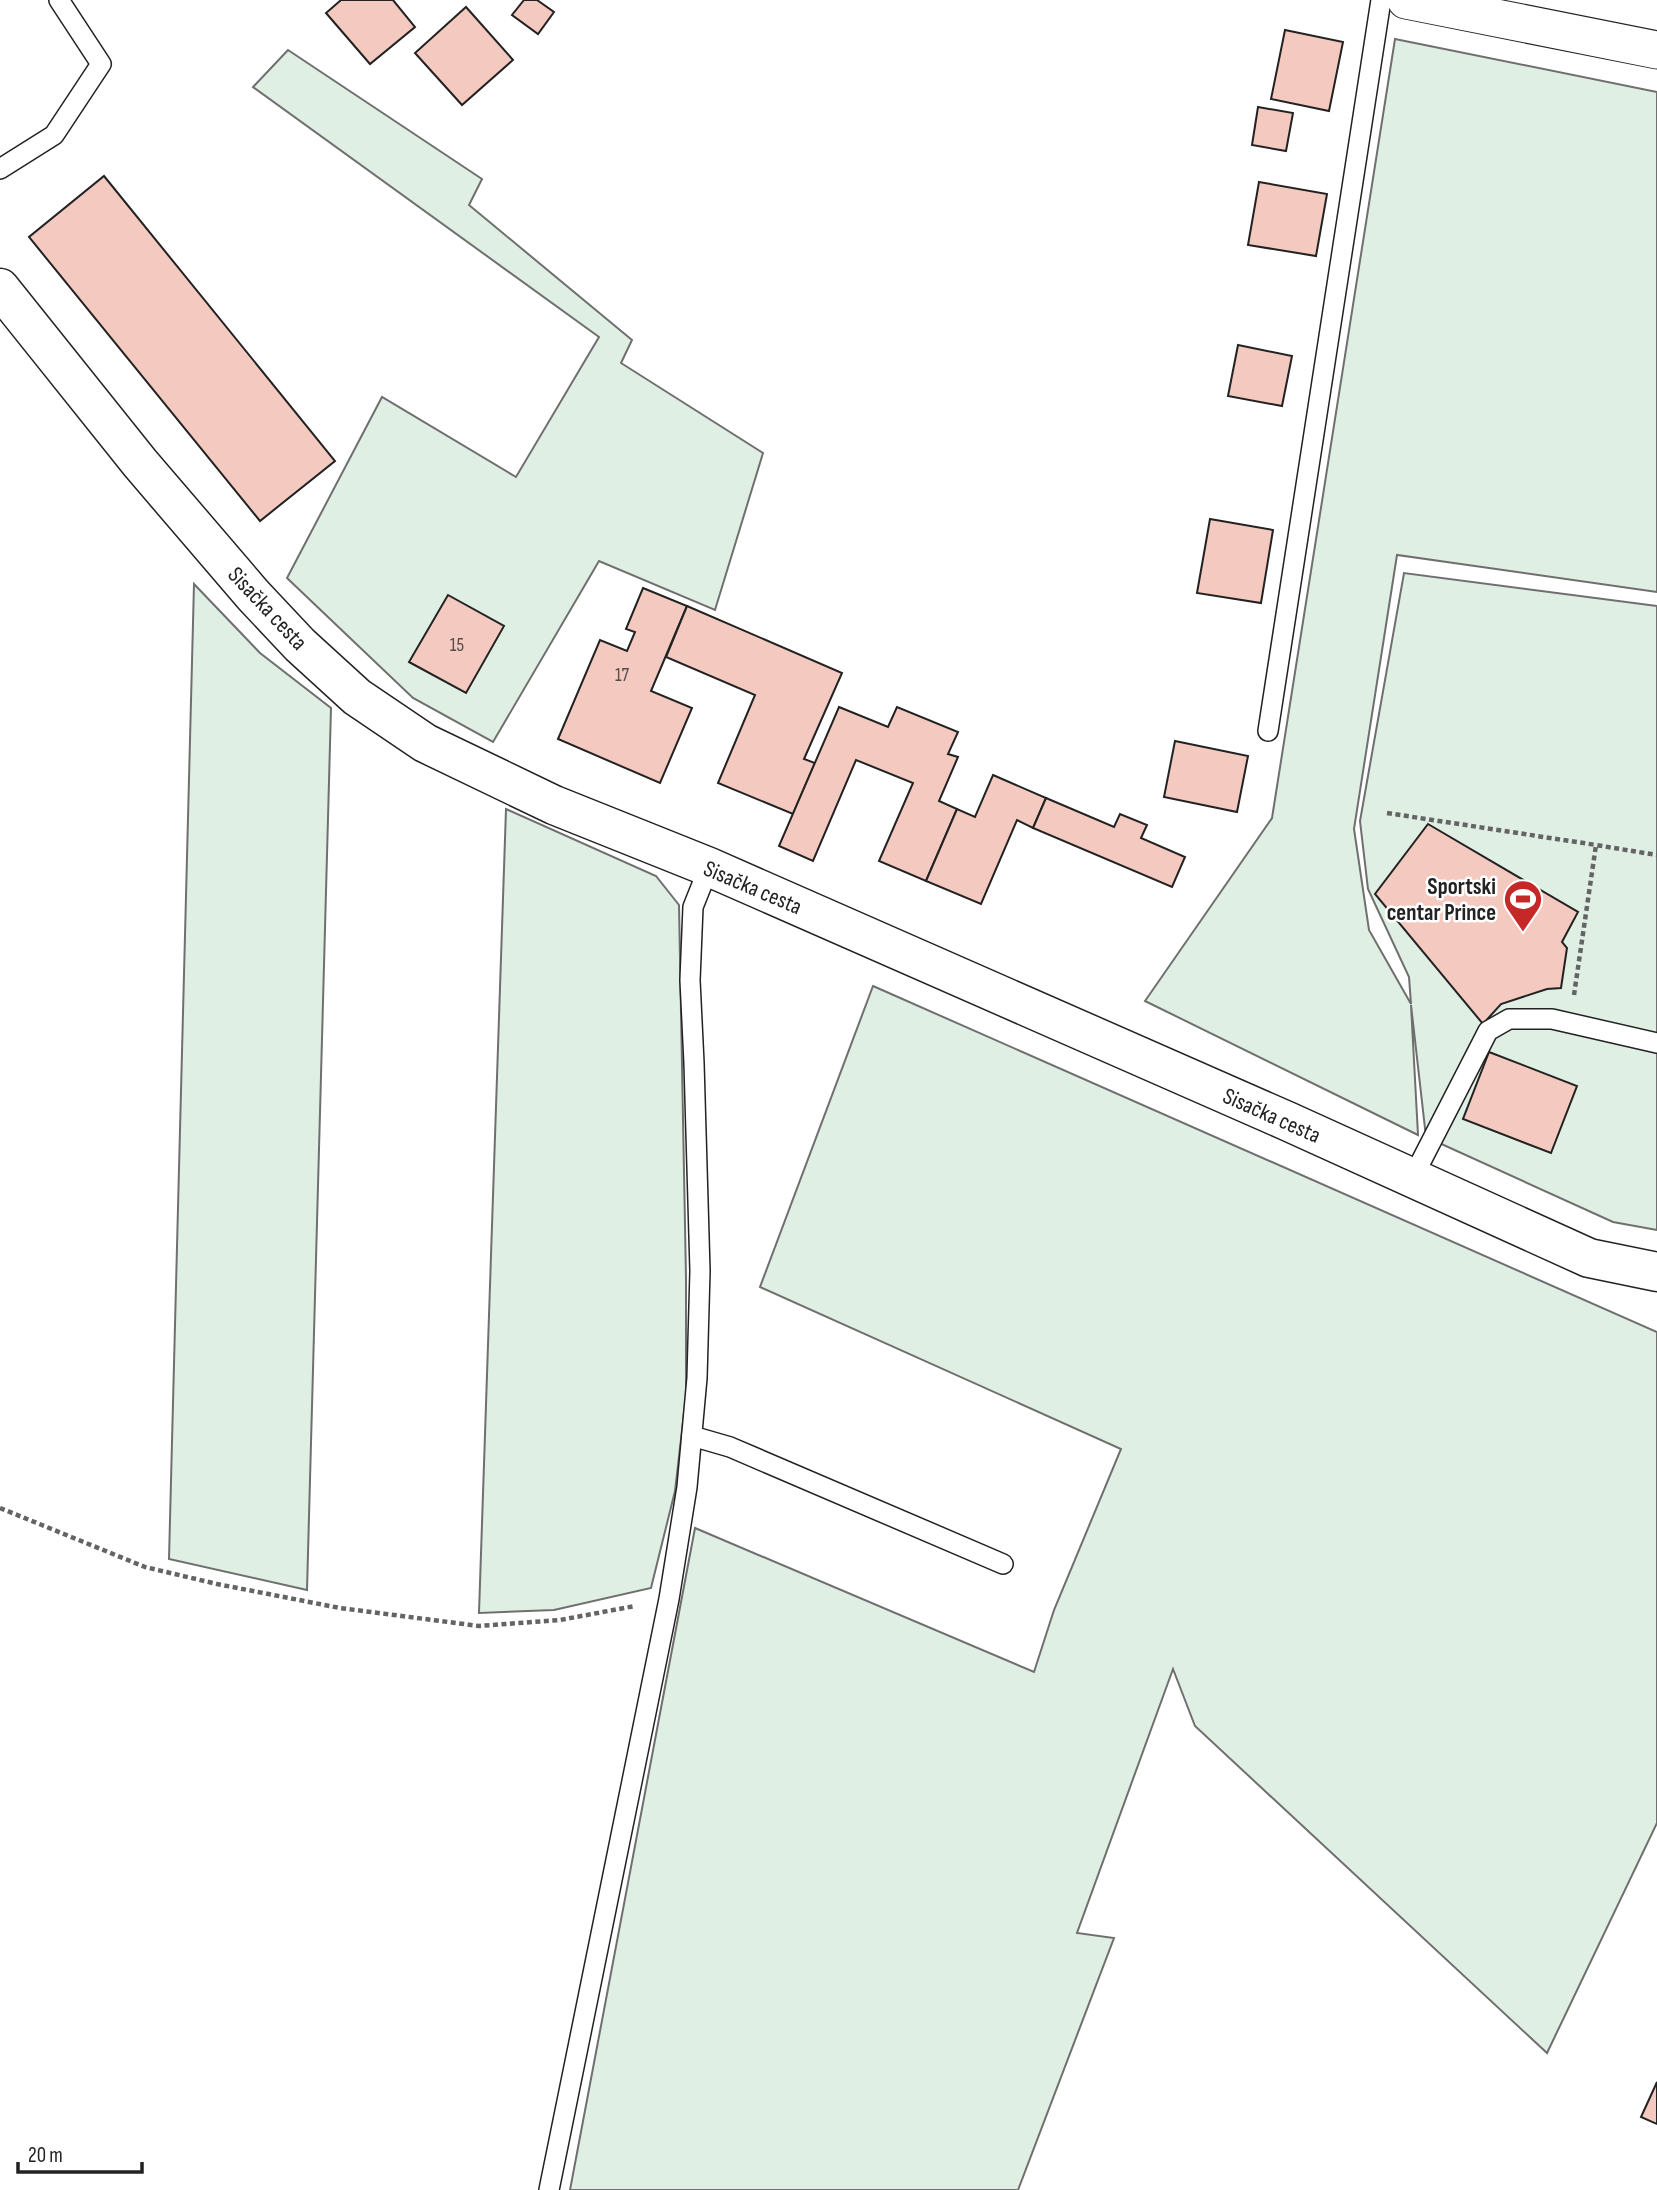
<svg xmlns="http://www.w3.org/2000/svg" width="1657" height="2190" font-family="'Sofia Sans Condensed',sans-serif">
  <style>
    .green { fill: #e0efe3; stroke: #6f6f6f; stroke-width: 2 }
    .building { fill: #f3c9c0; stroke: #222; stroke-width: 2 }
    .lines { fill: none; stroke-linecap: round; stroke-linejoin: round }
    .lane-casing { stroke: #222; stroke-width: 22 }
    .street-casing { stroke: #222; stroke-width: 39 }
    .secondary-casing { stroke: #222; stroke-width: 41 }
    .path { stroke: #646464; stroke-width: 4.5; stroke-dasharray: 5 3.5; stroke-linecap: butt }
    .lane { stroke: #fff; stroke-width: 19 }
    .street { stroke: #fff; stroke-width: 37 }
    .secondary { stroke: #fff; stroke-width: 38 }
    .labels { text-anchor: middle; stroke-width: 5; stroke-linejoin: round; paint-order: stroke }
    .number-label { font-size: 19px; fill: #564c4a }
    .street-label { font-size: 23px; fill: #222; stroke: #fff }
    .poi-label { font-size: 23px; font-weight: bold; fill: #222; stroke: #fff; text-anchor: end }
  </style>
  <rect width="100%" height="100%" fill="#fff"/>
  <g class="green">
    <polygon points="1395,39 1657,92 1657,592 1397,555 1354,829 1369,930 1411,1004 1409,977 1368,889 1360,821 1404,573 1657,606 1657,1230 1613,1222 1426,1137 1411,1005 1418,1135 1145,1001 1272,818"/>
    <polygon points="288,50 482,179 469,205 632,340 621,363 763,453 715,610 599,561 493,742 413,698 287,578 382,397 516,477 599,337 253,87"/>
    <polygon points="194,584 260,653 331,708 307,1590 169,1559"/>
    <polygon points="506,809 656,876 679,905 686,1278 686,1396 675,1491 651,1588 554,1610 479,1613"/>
    <polygon points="873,986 1657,1332 1657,1823 1547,2053 1195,1726 1173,1669 1077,1933 1114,1938 1018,2190 570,2190 695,1528 1034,1672 1054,1610 1121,1449 760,1287"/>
  </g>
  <g class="building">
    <polygon points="341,0 393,0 415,27 370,64 326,13"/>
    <polygon points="524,0 537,0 554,12 538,34 512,15"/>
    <polygon points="466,7 513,60 462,105 415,53"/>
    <polygon points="1285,30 1343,42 1329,111 1271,99"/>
    <polygon points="1258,107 1293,113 1286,151 1252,145"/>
    <polygon points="104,176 335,461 260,521 29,237"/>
    <polygon points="1259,182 1327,194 1316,256 1248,245"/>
    <polygon points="1238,345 1292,356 1282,406 1228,396"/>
    <polygon points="1210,519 1273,530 1261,603 1197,593"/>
    <polygon points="643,588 687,606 651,691 692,708 660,783 558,739 600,640 627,651 635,632 626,629"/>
    <polygon points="448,595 504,626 466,693 409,662"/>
    <polygon points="687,606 842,673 804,759 815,763 793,814 718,783 755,695 666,657"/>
    <polygon points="839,707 888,727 897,707 958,732 948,754 958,757 939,801 957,809 926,881 879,861 913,783 856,760 813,861 779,846"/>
    <polygon points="1175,741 1248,756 1237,812 1164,797"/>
    <polygon points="993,775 1046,798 1033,828 1017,820 981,904 926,881 957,809 975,817"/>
    <polygon points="1046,798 1114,827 1120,814 1147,825 1141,838 1185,857 1172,887 1033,828"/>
    <polygon points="1428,824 1578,912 1562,942 1567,948 1561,988 1547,989 1501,1004 1483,1024 1375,894"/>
    <polygon points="1489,1052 1577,1086 1551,1153 1463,1119"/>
    <polygon points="1657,2082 1657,2124 1641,2117"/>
  </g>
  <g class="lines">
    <g class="lane-casing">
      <g id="lane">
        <polyline points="0,169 54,135 101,64 59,0"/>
        <polyline points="1268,731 1381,0"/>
        <polyline points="1413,1177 1488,1031 1509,1019 1552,1019 1657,1043"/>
        <polyline points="692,1436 730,1447 1003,1564"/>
        <polyline points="549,2190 669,1599 687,1487 697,1378 700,1271 694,1063 690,980 693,907 709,867"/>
      </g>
    </g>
    <g class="street-casing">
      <polyline id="street" points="1406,0 1657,50"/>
    </g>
    <g class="secondary-casing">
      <polyline id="secondary" points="0,288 140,463 253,595 300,645 357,697 425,743 554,805 709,867 1287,1121 1589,1258 1657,1272"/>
    </g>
    <g class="path">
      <polyline points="1387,813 1596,845"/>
      <polyline points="1574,995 1596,845 1657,855"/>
      <polyline points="0,1508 145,1567 217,1584 340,1608 479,1626 560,1620 635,1606"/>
    </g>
    <use href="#lane" class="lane"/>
    <use href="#street" class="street"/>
    <use href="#secondary" class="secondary"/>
  </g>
  <defs>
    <g id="stadium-pin" transform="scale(2.0125)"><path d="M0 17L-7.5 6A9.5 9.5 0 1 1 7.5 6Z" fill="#c62828" stroke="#fff"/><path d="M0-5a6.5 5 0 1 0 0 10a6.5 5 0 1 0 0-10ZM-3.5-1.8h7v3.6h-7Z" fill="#fff"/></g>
  </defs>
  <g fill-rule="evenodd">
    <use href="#stadium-pin" x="1523" y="899"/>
  </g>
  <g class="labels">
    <g class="number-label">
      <text x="457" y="651">15</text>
      <text x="622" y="681">17</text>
    </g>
    <g class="street-label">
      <text transform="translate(268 608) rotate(47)" y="8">Sisačka cesta</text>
      <text transform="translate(753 887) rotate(23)" y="8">Sisačka cesta</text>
      <text transform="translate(1272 1115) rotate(24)" y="8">Sisačka cesta</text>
    </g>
    <g class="poi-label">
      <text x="1496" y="894">Sportski<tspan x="1496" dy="26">centar Prince</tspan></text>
    </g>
  </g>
  <path d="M18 2162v10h124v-10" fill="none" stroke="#222222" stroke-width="3.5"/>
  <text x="28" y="2162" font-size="21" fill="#222222" stroke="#ffffff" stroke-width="5" paint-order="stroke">20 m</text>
</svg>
